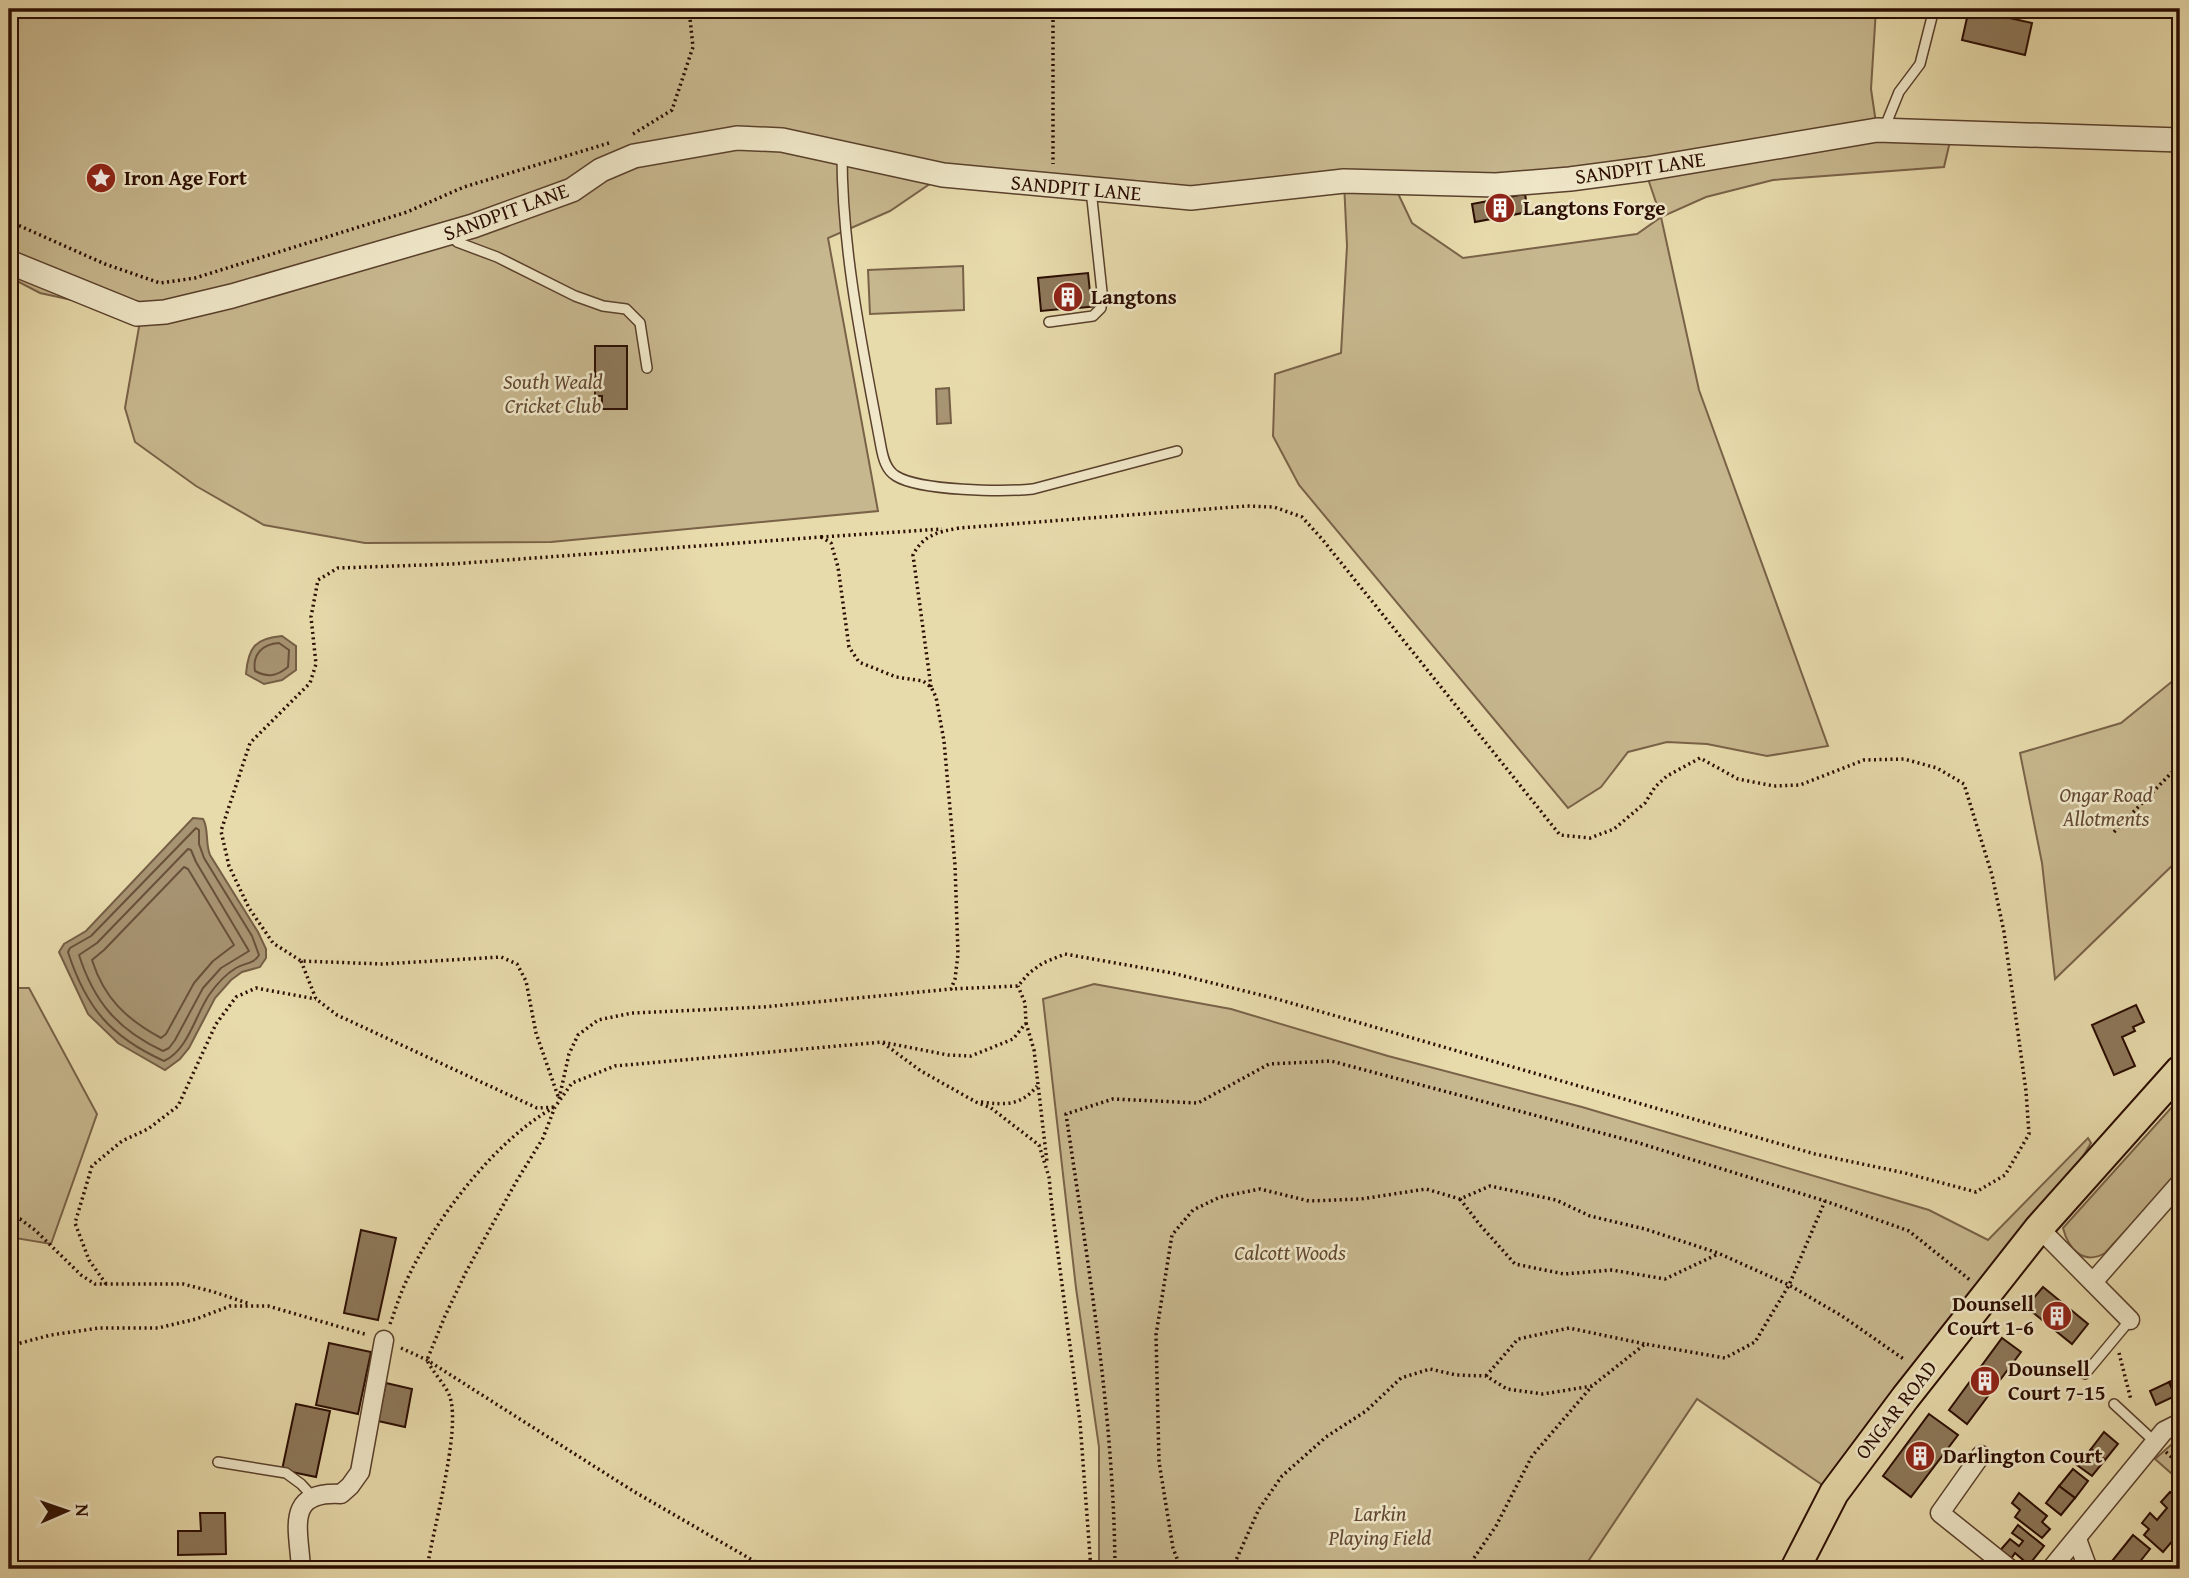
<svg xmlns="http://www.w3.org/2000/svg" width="2189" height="1578" font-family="'Gentium Book Plus',serif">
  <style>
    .green { fill: #c7b78e; stroke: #796248; stroke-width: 2; fill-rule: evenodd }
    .water { fill: #a79472; stroke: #755e45; stroke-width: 2 }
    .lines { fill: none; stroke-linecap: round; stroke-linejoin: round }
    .shore { stroke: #69503a; stroke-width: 2 }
    .building { fill: #8d785a; stroke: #2b0d02; stroke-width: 2 }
    .service-casing { stroke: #5a402c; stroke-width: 12 }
    .minor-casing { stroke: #5a402c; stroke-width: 21 }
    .tertiary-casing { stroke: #5a402c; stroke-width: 26 }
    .primary-casing { stroke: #2b0d02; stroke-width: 32 }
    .path { stroke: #2b0d02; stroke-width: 3.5; stroke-dasharray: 2 3.5; stroke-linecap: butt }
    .service { stroke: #efe7c8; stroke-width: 9 }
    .minor { stroke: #efe7c8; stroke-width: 18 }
    .tertiary { stroke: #efe7c8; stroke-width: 23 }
    .primary { stroke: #e7daab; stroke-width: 28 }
    .labels { text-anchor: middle; stroke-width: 5; stroke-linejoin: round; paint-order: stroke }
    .street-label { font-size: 21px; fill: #2b0d02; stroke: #efe7c8 }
    .poi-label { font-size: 21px; font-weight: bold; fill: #2b0d02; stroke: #efe7c8; text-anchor: start }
    .park-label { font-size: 21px; font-style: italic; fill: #624833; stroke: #efe7c8 }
  </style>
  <rect width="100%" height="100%" fill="#e7daab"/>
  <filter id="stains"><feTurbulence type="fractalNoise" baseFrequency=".00286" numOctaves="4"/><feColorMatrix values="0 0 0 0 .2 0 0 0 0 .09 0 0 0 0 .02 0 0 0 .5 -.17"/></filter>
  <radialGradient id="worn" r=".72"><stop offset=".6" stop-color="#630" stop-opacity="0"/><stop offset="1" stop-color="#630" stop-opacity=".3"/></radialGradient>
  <g class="green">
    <path d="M9,9H1876L1871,89L1877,130L1952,133L1944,167L1773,180L1706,197L1661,217L1699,390L1828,746L1767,756L1707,744L1667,742L1628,752L1601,787L1568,808L1299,485L1273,436L1275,374L1341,353L1347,246L1344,182L1191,198L943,175L890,211L828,238L878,511L551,542L365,543L264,525L196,486L135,442L125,408L139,327L128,319L81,302L40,293L9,277ZM1645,170L1661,217L1637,234L1463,258L1412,223L1393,183Z"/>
    <polygon points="963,266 964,310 870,314 868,270"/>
    <polygon points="2180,675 2180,858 2055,979 2042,863 2020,753 2121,723"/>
    <polygon points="1094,984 1231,1009 1388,1056 1582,1107 1929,1210 1988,1240 2088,1138 2091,1143 2039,1228 1834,1493 1697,1399 1583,1569 1099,1569 1099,1447 1076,1288 1043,999"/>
    <polygon points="9,988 29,988 97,1114 51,1244 9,1237"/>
    <path d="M2180,1098V1171L2105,1253C2083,1266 2068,1248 2063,1228Z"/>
    <polygon points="2180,1437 2180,1481 2155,1459"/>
  </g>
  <g class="water">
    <polygon points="949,388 951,423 937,424 936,389"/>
    <path d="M282,636L296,646V670L282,680L264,684L246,674C248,648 255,638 282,636Z"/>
    <path d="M193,818L203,819C209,828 205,843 210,855L258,932L266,949V958L260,967L242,972L231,980L215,998L189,1048L180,1059L165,1070L118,1043L88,1014L59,952L64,944L86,931Z"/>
  </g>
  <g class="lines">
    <g class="shore">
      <path d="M279,643L289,650L288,667C277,676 268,678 255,671C252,654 263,644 279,643Z"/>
      <path d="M196,828L199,830V844L204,858L252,936L259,955C254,964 244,963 236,968C226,974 216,985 209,995C195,1016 188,1050 164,1061C111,1037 86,1008 68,952L70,948L91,936Z"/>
      <path d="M188,849L191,850L196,862L249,951L221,968L203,988L175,1040L169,1048L163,1051C118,1030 94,1002 79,955L97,943Z"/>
      <path d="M184,867L188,869L234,945L213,961L194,983L166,1034L161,1038C126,1019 104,998 92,960L104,950Z"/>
    </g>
  </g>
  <g class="building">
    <polygon points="1969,9 2032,23 2025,55 1962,40"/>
    <polygon points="1525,194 1528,212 1475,222 1472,204"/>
    <polygon points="1088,273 1090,292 1096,291 1098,306 1068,309 1067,303 1060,304 1061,309 1041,311 1038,278"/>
    <polygon points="595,346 627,346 627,409 602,409 602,396 595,396"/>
    <polygon points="2136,1005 2144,1022 2133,1027 2135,1031 2122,1037 2135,1066 2114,1075 2092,1025"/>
    <polygon points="361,1230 396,1238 378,1320 344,1313"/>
    <polygon points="2043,1287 2088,1324 2072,1344 2026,1307"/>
    <polygon points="2002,1338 2021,1352 1967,1424 1949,1410"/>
    <polygon points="329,1343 371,1352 358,1414 316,1405"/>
    <polygon points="2180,1377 2180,1394 2175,1396 2169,1382"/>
    <polygon points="2169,1382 2175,1396 2156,1405 2150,1391"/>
    <polygon points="386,1383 412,1389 405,1427 378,1421"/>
    <polygon points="296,1404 330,1411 316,1477 282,1470"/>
    <polygon points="1929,1414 1958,1435 1911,1497 1883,1476"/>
    <polygon points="2104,1432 2118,1444 2105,1460 2091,1449"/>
    <polygon points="2091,1449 2105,1460 2092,1476 2077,1465"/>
    <polygon points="2073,1469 2088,1481 2075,1498 2059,1486"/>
    <polygon points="2059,1486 2075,1498 2061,1515 2046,1503"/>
    <polygon points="2170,1492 2180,1501 2180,1532 2163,1552 2144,1535 2149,1529 2142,1523 2150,1513 2157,1520 2167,1508 2161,1502"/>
    <polygon points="2019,1493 2047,1516 2042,1522 2050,1529 2042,1538 2015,1517 2020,1510 2012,1503"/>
    <polygon points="200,1513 225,1513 226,1554 178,1555 178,1531 201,1531"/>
    <polygon points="2018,1525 2044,1546 2029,1565 2015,1553 2008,1563 1997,1554 2010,1539 2019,1546 2023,1541 2012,1533"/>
    <polygon points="2133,1535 2150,1549 2134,1569 2112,1569 2108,1566"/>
  </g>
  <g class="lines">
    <g class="service-casing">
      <g id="service">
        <polyline points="1884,129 1899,92 1920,64 1934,9"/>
        <path d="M842,154C842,253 863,350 881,447C883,458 886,470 896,476C920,491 1004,492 1033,489L1177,451"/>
        <polyline points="454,234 457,242 497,257 575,296 603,306 626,309 640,323 647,368"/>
        <polyline points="1049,322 1093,316 1101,308 1102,292 1091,190"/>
        <polyline points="2085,1374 2130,1320"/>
        <polyline points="2114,1404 2155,1442"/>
        <polyline points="218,1462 286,1473 301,1484 313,1497"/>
      </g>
    </g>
    <g class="minor-casing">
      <g id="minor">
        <polyline points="2039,1228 2130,1320"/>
        <polyline points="2093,1282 2180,1183"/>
        <polyline points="1981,1455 1940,1513 2010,1569"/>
        <polyline points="2077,1539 2088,1569"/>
        <path d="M301,1569C299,1529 284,1491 341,1494L350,1486L360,1472L384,1340"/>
        <polyline points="2051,1569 2164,1431 2180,1423"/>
      </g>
    </g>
    <g class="tertiary-casing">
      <polyline id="tertiary" points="9,262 137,314 165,312 232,296 473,226 572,190 601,170 634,156 737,138 782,140 943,175 1191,198 1344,181 1496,185 1570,179 1646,169 1877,130 2180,140"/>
    </g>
    <g class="primary-casing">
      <polyline id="primary" points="1795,1569 1834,1493 1905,1398 2039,1228 2180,1070"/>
    </g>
    <g class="path">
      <polyline points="1053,9 1053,164"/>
      <polyline points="633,134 672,110 693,47 689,9"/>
      <polyline points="9,221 105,264 160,283 195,278 407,212 464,187 609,143"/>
      <polygon points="821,537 831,543 838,567 849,647 859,662 896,677 923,681 931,687 936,697 944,741 955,865 958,954 955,979 951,989 763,1007 632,1013 598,1020 578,1035 569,1054 559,1099 536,1033 526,981 517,964 501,957 382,964 301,961 273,943 249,908 229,866 221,831 250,743 310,683 316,664 311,617 318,580 338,568 452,564"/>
      <polyline points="821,537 942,529"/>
      <path d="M931,687L913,555C923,535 938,532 959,528L1247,506L1274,507L1302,517L1322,539L1560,835L1590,838L1614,829L1645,803L1655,787L1667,776L1700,758L1738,779L1774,786L1800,785L1864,760L1904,759L1937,768L1964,784L1992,875L2004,932L2026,1091L2029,1134L2005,1175L1976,1192L1905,1173L1815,1154L1277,999L1172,973L1065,954L1043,963L1029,973L1018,986L951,989"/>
      <polyline points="2114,832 2180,764"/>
      <polyline points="301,961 316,999 337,1015 537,1108 555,1107"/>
      <polyline points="1026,1023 1034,1050 1047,1162"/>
      <polyline points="883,1043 921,1071 976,1102 991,1108 1039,1145 1049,1177 1052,1208"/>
      <path d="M981,1102C1005,1105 1021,1106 1037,1086"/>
      <polyline points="1460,1199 1480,1225 1515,1264 1564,1274 1612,1270 1665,1279 1718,1254"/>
      <polyline points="1052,1208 1080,1422 1091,1569"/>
      <polyline points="9,1217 20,1219 35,1230 81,1275 95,1284 183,1284 214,1292 250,1304"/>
      <polyline points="106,1284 89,1260 75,1223 92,1166 122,1141 148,1129 178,1106 216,1024 236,997 256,988 316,999"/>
      <path d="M390,1324C395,1311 399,1297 405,1284C432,1223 494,1141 553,1108"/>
      <polyline points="9,1346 51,1335 99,1328 158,1328 196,1319 230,1306 268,1306 368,1335"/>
      <polyline points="401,1348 427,1360 633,1491 768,1569"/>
      <polyline points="2119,1353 2131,1400"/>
      <polyline points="1486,1376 1518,1339 1569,1328 1645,1344"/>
      <polyline points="2166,1452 2180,1465"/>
      <polyline points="1474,1558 1496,1526 1532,1456 1592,1386"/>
      <path d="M427,1569C433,1529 461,1431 450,1397C446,1385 433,1373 427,1360L445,1316L466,1272L516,1182L543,1138L555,1107L572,1083L615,1066L882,1042L948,1055L971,1056L1013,1039L1026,1023L1025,1003L1018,986"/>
      <path d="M1115,1569C1114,1416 1088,1265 1066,1114L1113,1099L1198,1103L1269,1064L1331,1061L1639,1143L1825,1201L1909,1231L1970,1280"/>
      <polyline points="1181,1569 1173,1548 1159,1462 1156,1335 1172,1235 1193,1210 1220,1197 1260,1189 1309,1201 1361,1199 1426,1189 1460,1199 1490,1186 1556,1200 1590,1216 1645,1229 1718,1253 1789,1285 1842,1316 1905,1360"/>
      <polyline points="1232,1569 1259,1509 1282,1476 1326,1437 1366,1411 1401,1378 1430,1369 1456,1375 1486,1376 1507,1389 1543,1394 1592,1386 1645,1344 1725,1358 1755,1342 1789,1285 1825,1201"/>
    </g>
    <use href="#service" class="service"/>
    <use href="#minor" class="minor"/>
    <use href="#tertiary" class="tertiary"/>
    <use href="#primary" class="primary"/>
  </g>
  <defs>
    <g id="sight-disc" transform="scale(1.575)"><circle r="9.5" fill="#8f2418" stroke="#efe7c8"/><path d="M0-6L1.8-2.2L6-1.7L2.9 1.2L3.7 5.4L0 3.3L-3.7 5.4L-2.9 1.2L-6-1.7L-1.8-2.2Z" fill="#fff"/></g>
    <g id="building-disc" transform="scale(1.575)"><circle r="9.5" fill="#8f2418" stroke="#efe7c8"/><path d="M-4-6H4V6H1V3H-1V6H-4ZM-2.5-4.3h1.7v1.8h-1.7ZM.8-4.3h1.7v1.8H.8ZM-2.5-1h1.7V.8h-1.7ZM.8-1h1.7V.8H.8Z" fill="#fff"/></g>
  </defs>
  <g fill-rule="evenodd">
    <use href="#sight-disc" x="101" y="178"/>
    <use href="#building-disc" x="1500" y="208"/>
    <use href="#building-disc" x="1068" y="297"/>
    <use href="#building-disc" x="2057" y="1316"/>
    <use href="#building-disc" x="1985" y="1381"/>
    <use href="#building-disc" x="1920" y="1456"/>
  </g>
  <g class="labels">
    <g class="street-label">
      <text transform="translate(1640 168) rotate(-8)" y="7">SANDPIT LANE</text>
      <text transform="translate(1076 188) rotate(5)" y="7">SANDPIT LANE</text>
      <text transform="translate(506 212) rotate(-20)" y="7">SANDPIT LANE</text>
      <text transform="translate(1896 1410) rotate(-52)" y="7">ONGAR ROAD</text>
    </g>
    <g class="poi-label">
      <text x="124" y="185">Iron Age Fort</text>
      <text x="1523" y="215">Langtons Forge</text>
      <text x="1091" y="304">Langtons</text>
      <text x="2034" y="1311" text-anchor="end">Dounsell<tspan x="2034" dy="24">Court 1-6</tspan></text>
      <text x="2008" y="1376">Dounsell<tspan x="2008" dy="24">Court 7-15</tspan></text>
      <text x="1943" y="1463">Darlington Court</text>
    </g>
    <g class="park-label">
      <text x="553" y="389">South Weald<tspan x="553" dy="24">Cricket Club</tspan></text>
      <text x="2106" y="802">Ongar Road<tspan x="2106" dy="24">Allotments</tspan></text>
      <text x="1290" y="1260">Calcott Woods</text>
      <text x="1380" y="1521">Larkin<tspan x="1380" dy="24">Playing Field</tspan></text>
    </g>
  </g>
  <rect width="2189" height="1578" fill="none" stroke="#e7daab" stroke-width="35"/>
  <rect x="10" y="10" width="2168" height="1557" fill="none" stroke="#2b0d02" stroke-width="3.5"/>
  <rect x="18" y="18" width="2154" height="1543" fill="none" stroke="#2b0d02" stroke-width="2"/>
  <g transform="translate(66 1511) rotate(88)" stroke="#efe7c8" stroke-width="5" paint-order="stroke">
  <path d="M0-5L12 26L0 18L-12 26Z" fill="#2b0d02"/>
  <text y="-10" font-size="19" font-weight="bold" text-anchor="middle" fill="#2b0d02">N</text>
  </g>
  <rect width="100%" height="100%" filter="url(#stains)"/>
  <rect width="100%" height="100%" fill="url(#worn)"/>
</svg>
